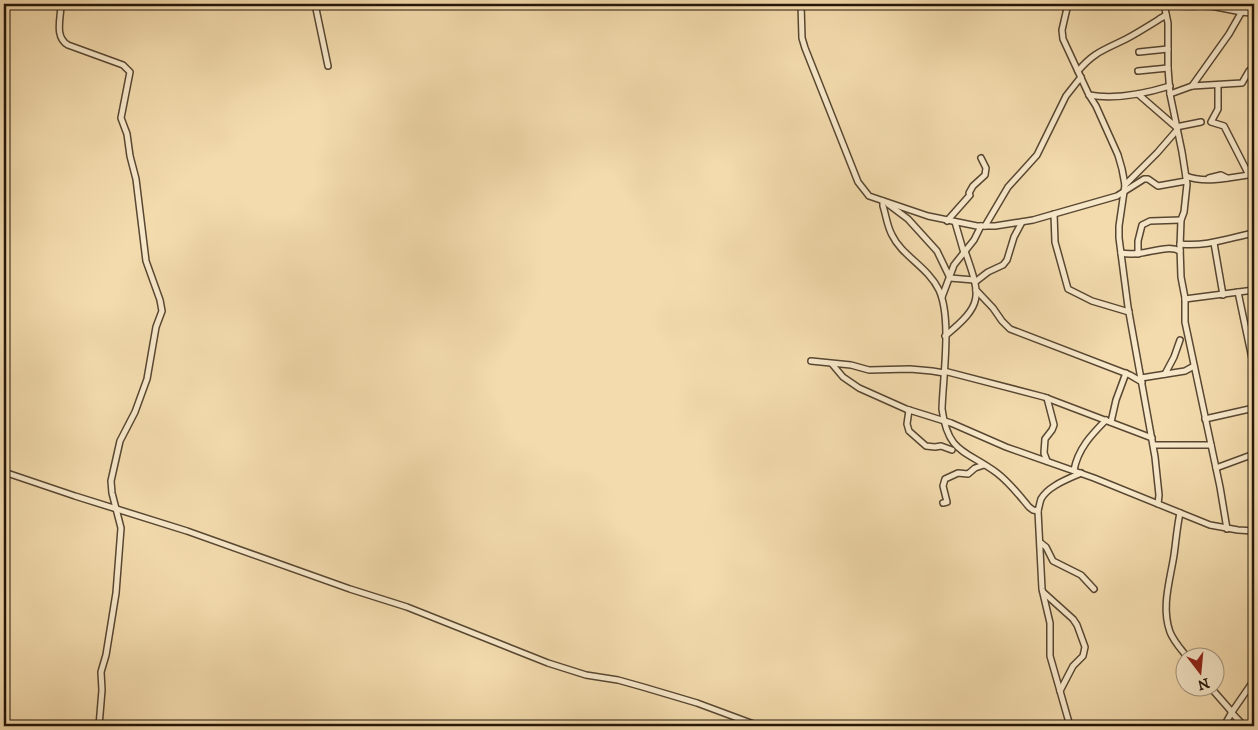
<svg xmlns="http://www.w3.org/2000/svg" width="1258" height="730" font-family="'IM FELL DW Pica',serif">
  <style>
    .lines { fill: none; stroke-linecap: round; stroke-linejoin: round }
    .street-casing { stroke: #584732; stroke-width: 8 }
    .street { stroke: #f7e8ca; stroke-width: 5 }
  </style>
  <rect width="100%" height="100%" fill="#f3dbad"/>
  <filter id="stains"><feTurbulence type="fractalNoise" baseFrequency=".004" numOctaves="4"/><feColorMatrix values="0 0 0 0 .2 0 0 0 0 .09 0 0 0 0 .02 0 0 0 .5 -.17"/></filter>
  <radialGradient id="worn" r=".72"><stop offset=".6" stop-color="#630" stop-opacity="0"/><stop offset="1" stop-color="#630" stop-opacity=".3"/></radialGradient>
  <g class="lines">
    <g class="street-casing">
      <g id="street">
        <path d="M61,4C61,18 54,37 68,45L123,65L130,72L121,118L127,134L130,156L136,179L146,261L160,300L162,311L156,327L147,379L135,412L120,441L111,481L112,493L121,528L116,593L106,655L101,672L102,690L99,726"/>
        <polyline points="315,4 328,66"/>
        <polyline points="801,4 802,38 805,48 858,182 869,196 928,216 977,226 995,226 1033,220 1117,196 1144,179 1148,179 1158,186 1186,181"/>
        <polyline points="1068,4 1062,30 1063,39 1089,95 1096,106 1118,155 1122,169 1125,185 1119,226 1119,238 1128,307 1155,457 1159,495 1158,504"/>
        <polyline points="1164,4 1168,23 1168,68 1170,94 1182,152 1187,184 1184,212 1181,220 1180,247 1181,277 1185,298 1185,322 1220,487 1227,529"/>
        <path d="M1165,4C1181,9 1199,4 1216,7C1229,9 1240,13 1254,13"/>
        <polyline points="1139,52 1168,49"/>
        <path d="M1078,71C1094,52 1104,50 1126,39C1139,32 1153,23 1166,15"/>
        <polyline points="1138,71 1168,68"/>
        <polyline points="1218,85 1218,109 1211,122 1224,126 1249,175"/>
        <polyline points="1192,86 1229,34 1241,13"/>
        <polyline points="1138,94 1176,127 1201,122"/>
        <polyline points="1170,94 1192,86 1242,83 1249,71 1254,75"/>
        <path d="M1089,95C1116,100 1144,94 1170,86"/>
        <path d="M1186,176C1204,184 1235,177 1254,174"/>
        <polyline points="1209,178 1221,175 1227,178"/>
        <polyline points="1125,185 1157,153 1177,130"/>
        <path d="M883,201V206C886,215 887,226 892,235C902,256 928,267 939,290C952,318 943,377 942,409C948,454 966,450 997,473C1010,483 1019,495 1029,507L1033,510L1038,511"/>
        <polyline points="888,204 908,219 937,251 950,278 974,280"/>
        <polyline points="1054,214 1055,242 1068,289 1092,301 1129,312"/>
        <polyline points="947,221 970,195 969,193 973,186 985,175 986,168 981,158"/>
        <polyline points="955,222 964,253"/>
        <polyline points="985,226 1008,187 1037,155 1066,96 1081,77"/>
        <polyline points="1214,243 1223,295"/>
        <path d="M1180,244C1206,247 1229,238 1254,233"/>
        <path d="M1121,253C1142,258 1165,243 1180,251"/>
        <polyline points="1138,254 1138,241 1142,225 1150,221 1181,220"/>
        <polyline points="975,282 988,272 1003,265 1007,260 1014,237 1022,222"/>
        <polyline points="976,290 993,308 1002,321 1010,329 1130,375 1142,382"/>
        <polyline points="1238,292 1254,368"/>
        <polyline points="942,297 954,265 974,240 981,226"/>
        <polyline points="1185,299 1254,290"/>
        <path d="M945,336C984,304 981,297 965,251"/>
        <polyline points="811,361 851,365 869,370 910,369 932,371 944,373"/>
        <polyline points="832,364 843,377 859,388 906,409 951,423 1006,447 1094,478 1210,525 1238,530 1254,531"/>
        <polyline points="944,371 1044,397 1152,438"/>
        <polyline points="1165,374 1174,357 1180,340"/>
        <polyline points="1141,378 1185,371 1194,366"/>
        <polyline points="909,410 907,424 909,431 926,446 935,447 941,446 952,450"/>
        <polyline points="1205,419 1254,408"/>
        <polyline points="1111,422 1116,400 1126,373"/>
        <polyline points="1154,445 1211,445"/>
        <polyline points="1047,461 1044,453 1045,439 1052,430 1054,425 1047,398"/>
        <polyline points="1216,468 1254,454"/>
        <path d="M1074,470C1078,449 1091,435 1106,420"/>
        <polyline points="4,472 75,496 187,531 350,589 407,607 548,663 586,675 618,680 643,687 697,703 759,726"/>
        <polyline points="943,503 947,502 943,486 945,479 958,473 968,474 975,468 984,465"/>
        <path d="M1180,513C1177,527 1176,541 1174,555C1170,581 1161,607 1170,632C1174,642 1181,649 1188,658"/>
        <polyline points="1041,543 1046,547 1053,561 1081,575 1094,589"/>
        <polyline points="1043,592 1073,619 1077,625 1085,647 1083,656 1073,666 1060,691"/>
        <polyline points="1211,688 1232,712"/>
        <polyline points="1231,712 1244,726"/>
        <path d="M1070,726L1050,656V623L1042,589L1038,511C1039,507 1040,502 1041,499C1048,486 1068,479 1081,473"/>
        <polyline points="1224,726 1232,712 1254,680"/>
      </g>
    </g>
    <use href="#street" class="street"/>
  </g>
  <rect width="1258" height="730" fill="none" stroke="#f3dbad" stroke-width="20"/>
  <rect x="5" y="5" width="1248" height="720" fill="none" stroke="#241609" stroke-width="2.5"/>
  <rect x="10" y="10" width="1238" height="710" fill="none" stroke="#241609"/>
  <g transform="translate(1200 672) rotate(164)"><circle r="24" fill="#f7e8ca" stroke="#a3947d"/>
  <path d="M0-4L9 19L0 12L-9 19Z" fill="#8f2418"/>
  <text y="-8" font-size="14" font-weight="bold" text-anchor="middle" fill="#241609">N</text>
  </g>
  <rect width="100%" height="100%" filter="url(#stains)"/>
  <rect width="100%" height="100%" fill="url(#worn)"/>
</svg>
